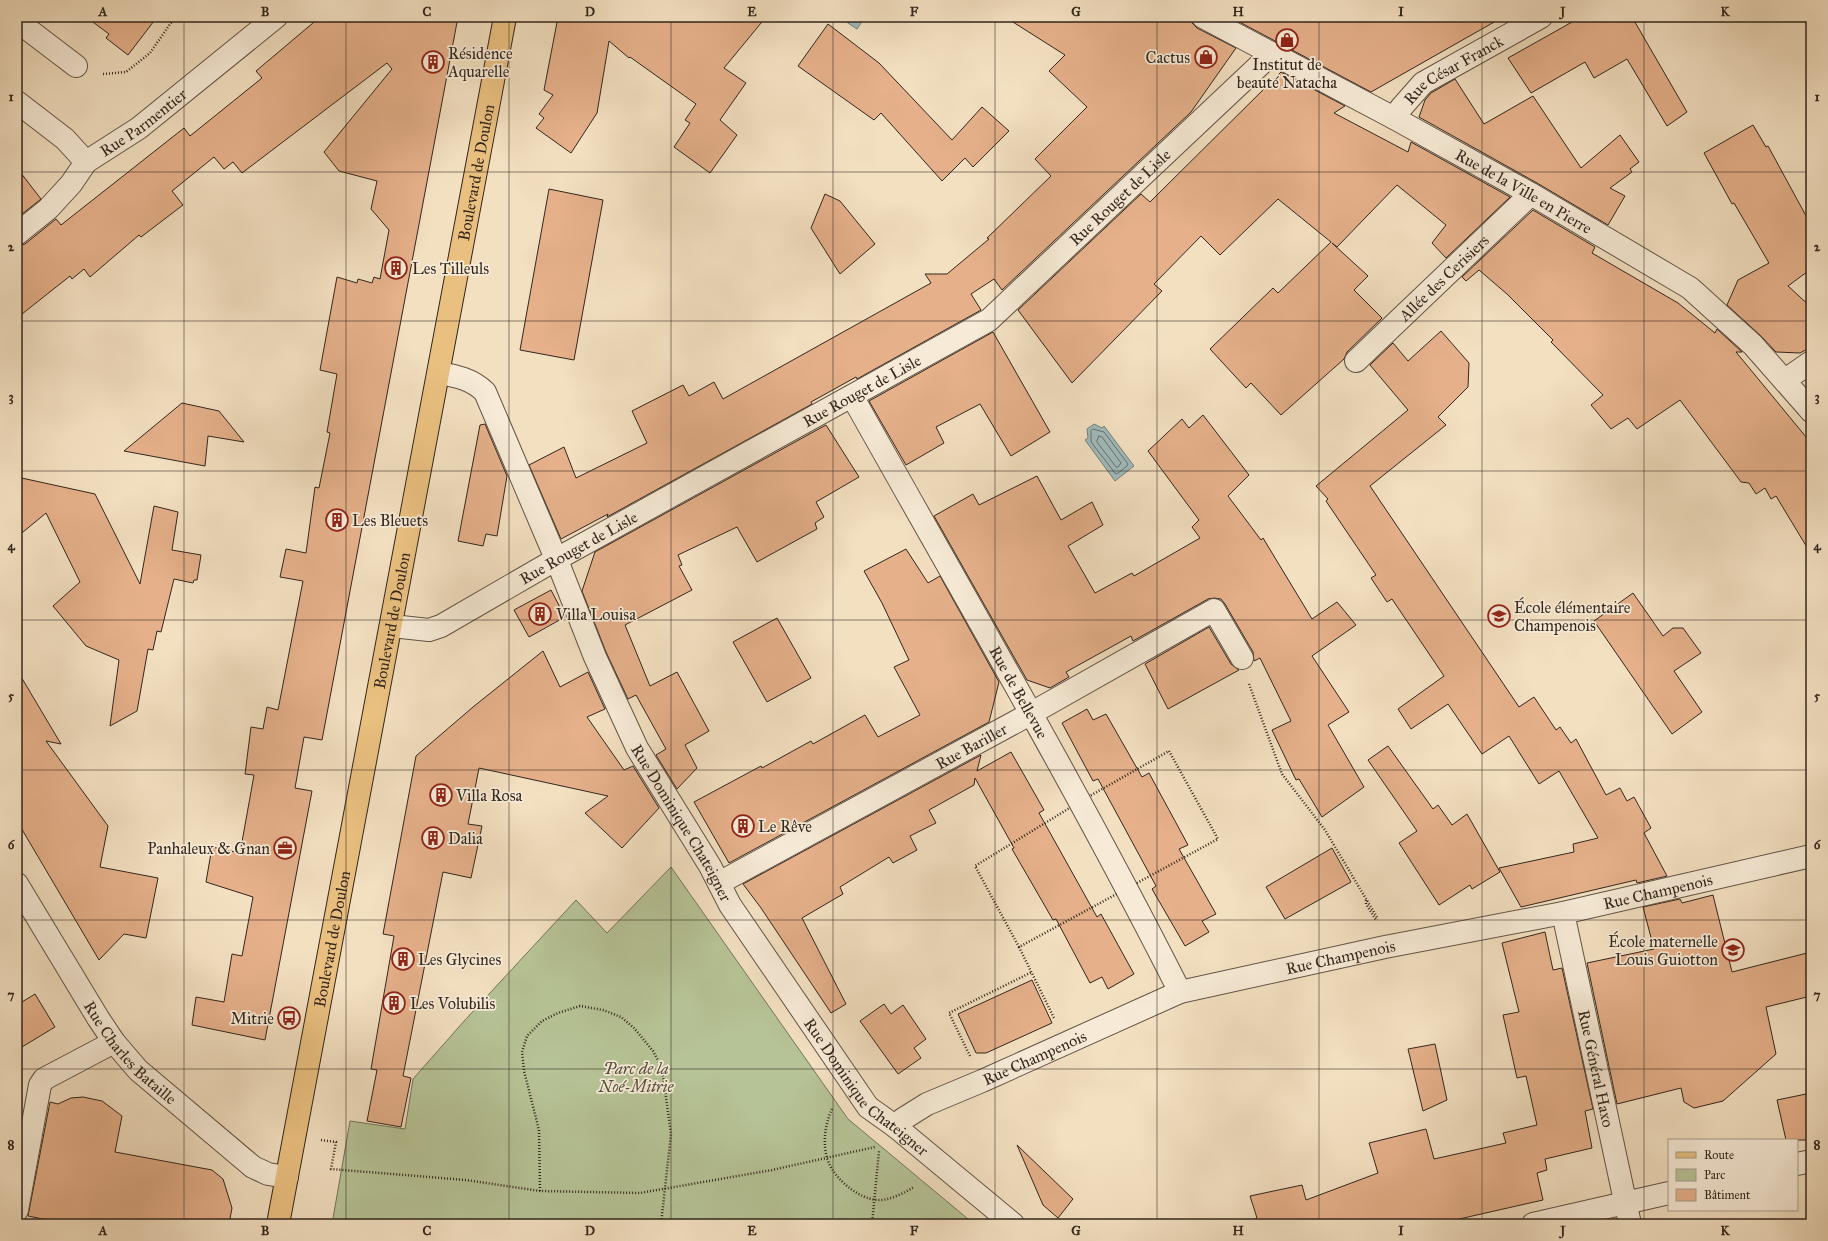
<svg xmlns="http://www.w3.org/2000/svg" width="1828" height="1241" font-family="'IM FELL Great Primer',serif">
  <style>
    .green { fill: #b6c396; stroke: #74745a }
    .water { fill: #a0bbbc; stroke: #747f7c }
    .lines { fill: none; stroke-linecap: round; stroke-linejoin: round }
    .shore { stroke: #69706c; stroke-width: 1 }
    .building { fill: #e5b08a; stroke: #32261d }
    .minor-casing { stroke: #625446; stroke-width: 24 }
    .major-casing { stroke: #32261d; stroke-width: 24 }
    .path { stroke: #32261d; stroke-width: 2.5; stroke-dasharray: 1 2; stroke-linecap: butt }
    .minor { stroke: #f7ebd7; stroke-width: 22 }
    .major { stroke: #eac080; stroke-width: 22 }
    .grid { fill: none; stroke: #32261d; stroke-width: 1; stroke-opacity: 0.55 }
    .labels { text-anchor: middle; stroke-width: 3.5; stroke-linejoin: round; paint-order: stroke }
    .poi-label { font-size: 16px; fill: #32261d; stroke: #f7ebd7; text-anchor: start }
    .street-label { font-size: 16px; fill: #32261d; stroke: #f7ebd7 }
    .park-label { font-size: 16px; font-style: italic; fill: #534d3b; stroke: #f7ebd7 }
    .neatline { fill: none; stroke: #32261d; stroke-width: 1.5 }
    .grid-label { font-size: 13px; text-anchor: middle; font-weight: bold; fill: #32261d }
  </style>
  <rect width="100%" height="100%" fill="#f3e0c1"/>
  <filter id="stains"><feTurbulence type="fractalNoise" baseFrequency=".005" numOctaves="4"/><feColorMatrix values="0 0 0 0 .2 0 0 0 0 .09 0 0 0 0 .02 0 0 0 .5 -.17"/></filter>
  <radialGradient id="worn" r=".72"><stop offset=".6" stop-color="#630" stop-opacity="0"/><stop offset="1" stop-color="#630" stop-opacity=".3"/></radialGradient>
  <polygon class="green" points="671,867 848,1119 974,1224 332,1224 350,1121 405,1129 413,1079 465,1020 576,900 607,933"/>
  <g class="water">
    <polygon points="843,17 865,17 857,29 842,19"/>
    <polygon points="1094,424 1102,428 1104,426 1134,466 1115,481 1085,440 1088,438 1087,429"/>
  </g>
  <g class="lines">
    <g class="shore">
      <polygon points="1093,429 1104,432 1128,464 1127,466 1117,474 1115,473 1091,442 1091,431"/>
      <polygon points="1099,436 1102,437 1121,463 1118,467 1116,467 1097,442"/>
    </g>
  </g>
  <g class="building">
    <polygon points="86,17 157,17 128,55 106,38 109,34"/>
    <polygon points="320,17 458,17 322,740 304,737 295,788 312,791 265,1040 192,1025 196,997 224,1002 232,954 242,956 253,897 206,882 212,847 240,853 254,775 245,774 251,727 263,729 267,707 278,710 303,581 280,577 286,549 306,553 315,487 319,488 330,433 327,432 337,374 320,370 337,277 357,283 358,279 372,283 374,277 380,279 389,230 371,209 377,181 339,171 324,152 392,69 387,63 242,173 233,162 224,169 214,157 172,191 183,205 141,237 139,235 90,277 84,269 72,279 70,276 17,318 17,246 25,244 56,219 61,225 184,128 190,136 262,78 256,71"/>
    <polygon points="558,17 766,17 724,68 746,83 720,120 737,135 710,173 674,147 690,123 685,120 696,104 630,57 629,58 609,41 597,113 571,153 536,128 544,118 539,114 553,95 544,90"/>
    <polygon points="1005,17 1191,17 1192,23 1197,28 1236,48 1191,112 1002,290 994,279 971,294 981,310 857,379 856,377 811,402 812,404 607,517 608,514 561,539 529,465 564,447 576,478 647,443 632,411 683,385 689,396 714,382 723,399 931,283 925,274 947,274 989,239 987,238 1051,176 1035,159 1087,107 1049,71 1065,55"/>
    <polygon points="1230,17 1503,17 1371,92"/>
    <polygon points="1581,17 1632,17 1687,112 1667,126 1627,59 1594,78 1585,62 1531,93 1508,58"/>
    <polygon points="828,24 879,63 952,140 982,107 1009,131 973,167 965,158 942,181 881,113 874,120 798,66"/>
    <polygon points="1281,72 1345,106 1334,113 1408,152 1411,142 1510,197 1446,258 1432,243 1446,225 1397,185 1337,247 1332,243 1368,276 1354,290 1382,318 1347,352 1344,359 1281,415 1251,383 1246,388 1210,349 1273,288 1278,293 1331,242 1278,199 1220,255 1201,236 1154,284 1162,291 1072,383 1018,310 1141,194 1150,202"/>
    <polygon points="1455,79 1484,124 1533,96 1581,168 1620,135 1639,162 1630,169 1632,172 1610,188 1625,196 1608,225 1537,183 1419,117 1425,100 1431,93"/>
    <polygon points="1753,125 1766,147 1768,146 1811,225 1811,269 1788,286 1811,307 1811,347 1800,353 1776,352 1761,336 1727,305 1738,280 1769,263 1734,203 1732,204 1704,153"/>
    <polygon points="17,168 41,199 17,218"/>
    <polygon points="549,189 603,200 574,360 520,350"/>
    <polygon points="825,194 840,201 875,244 840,274 811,228"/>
    <polygon points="1533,210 1595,247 1592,253 1678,303 1715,333 1717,329 1742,352 1736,352 1811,443 1811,554 1776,496 1771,499 1765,488 1756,494 1749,483 1741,482 1680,400 1637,429 1628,418 1611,429 1591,405 1603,395 1551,342 1553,340 1507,294 1479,270 1466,281 1462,277"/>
    <polygon points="1441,331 1469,363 1468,387 1438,417 1446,425 1370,486 1519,707 1534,697 1556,730 1560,727 1571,743 1576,739 1606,795 1620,788 1627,801 1634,797 1651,828 1644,833 1667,876 1637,883 1636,880 1521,907 1499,868 1574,852 1573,844 1598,838 1559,771 1539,784 1509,736 1482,754 1448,704 1411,729 1398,709 1444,676 1392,599 1387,602 1371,578 1376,575 1326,501 1328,499 1316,486 1408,410 1370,365 1393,343 1408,361"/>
    <polygon points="993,332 1050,432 1011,456 980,404 936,427 944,443 906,465 869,401"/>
    <polygon points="182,403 219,411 244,442 208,436 205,466 124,451"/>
    <polygon points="1203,415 1249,475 1228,496 1261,540 1263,538 1312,619 1337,602 1356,625 1312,656 1349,712 1328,725 1364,787 1322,817 1299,779 1296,780 1272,730 1291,721 1260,658 1254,661 1253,652 1225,604 1221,599 1214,598 1208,599 1133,641 1131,636 1066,672 1069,677 1050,688 1027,680 934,516 973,494 979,505 1037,476 1061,520 1092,502 1103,525 1068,546 1095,593 1132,573 1134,576 1200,538 1192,527 1199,520 1148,451 1182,419 1189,428"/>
    <polygon points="485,424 507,476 497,536 486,534 483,546 458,541 480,425"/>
    <polygon points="826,425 859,477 816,502 824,517 815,523 817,529 757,562 737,527 678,555 682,565 679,566 692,590 625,625 650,686 677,672 709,731 685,745 697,768 677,789 656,755 666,749 636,695 628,699 606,652 582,591 595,552"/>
    <polygon points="17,477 95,494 140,584 154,506 178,512 172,550 201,555 197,580 194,580 193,583 174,579 161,632 157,631 153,650 148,649 137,711 110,726 119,660 86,646 53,606 80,582 46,513 17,537"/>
    <polygon points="906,549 928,583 940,576 999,682 989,722 729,863 694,802 761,766 762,768 811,741 813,744 865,715 878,737 920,715 894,667 909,660 882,603 864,571"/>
    <polygon points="551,590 565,617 529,637 514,610"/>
    <polygon points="1633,593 1663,636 1673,628 1683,628 1701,653 1674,671 1702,712 1672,734 1594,621"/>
    <polygon points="777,618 811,678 767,702 733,642"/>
    <polygon points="1209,627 1231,664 1239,670 1168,709 1145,664"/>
    <polygon points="543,651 560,687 588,672 605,709 587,717 624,770 633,766 659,808 622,848 585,813 608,796 479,768 468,824 482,826 471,878 443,872 403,1076 411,1078 401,1127 367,1121 377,1070 371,1069 394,936 383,934 416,756 473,707"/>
    <polygon points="17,670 61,744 46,741 108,826 100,867 158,878 146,938 124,934 99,960 17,821 17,814 22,811 17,802"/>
    <polygon points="1087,709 1093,720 1106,714 1142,777 1149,773 1188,845 1179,849 1216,914 1202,921 1209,932 1185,946 1152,889 1156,886 1098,779 1093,781 1062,723"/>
    <polygon points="1388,746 1433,809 1438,805 1452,825 1467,814 1500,872 1472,889 1470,885 1439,905 1399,843 1417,831 1368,760"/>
    <polygon points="1011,752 1044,810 1039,813 1097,917 1101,914 1134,974 1108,989 1102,977 1090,983 1056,919 1053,920 1012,849 1014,848 975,778 974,785 929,810 936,823 910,836 917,850 893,863 889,857 840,887 843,894 802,918 846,1004 831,1013 761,908 743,884 981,755 977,771"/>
    <polygon points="1332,848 1351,882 1285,919 1266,887"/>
    <polygon points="1713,895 1732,972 1811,952 1811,996 1766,1007 1776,1054 1723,1101 1694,1108 1684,1102 1681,1088 1617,1104 1587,963 1654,949 1643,907 1680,899 1682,903"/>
    <polygon points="1545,932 1553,970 1562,968 1593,1109 1585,1111 1592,1148 1545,1159 1547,1170 1537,1173 1543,1200 1437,1224 1249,1224 1249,1222 1257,1218 1250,1196 1302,1185 1306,1200 1378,1173 1369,1143 1426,1129 1434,1159 1506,1143 1503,1133 1537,1125 1526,1076 1517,1078 1503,1015 1519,1012 1502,943"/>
    <polygon points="1032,980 1052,1023 986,1053 976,1053 958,1014"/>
    <polygon points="35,994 55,1027 17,1050 17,1005"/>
    <polygon points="884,1004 891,1014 903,1005 926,1039 914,1048 921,1058 898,1074 860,1021"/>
    <polygon points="1435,1044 1447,1100 1423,1111 1408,1049"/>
    <polygon points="1811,1093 1811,1140 1786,1140 1777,1100"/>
    <polygon points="83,1097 102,1101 122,1116 115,1152 212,1170 223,1179 232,1208 229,1224 67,1224 28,1216 50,1102 58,1104 71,1098"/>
    <polygon points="1017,1145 1073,1199 1058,1218 1043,1205"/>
  </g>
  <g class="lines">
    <g class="minor-casing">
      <g id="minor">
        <path id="s1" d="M1203,17L1394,118L1531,194L1690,288L1753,345L1811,411"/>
        <polyline points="17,21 76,66"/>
        <polyline points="17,102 65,139 86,162"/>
        <path id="s2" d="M1394,118L1401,108L1423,83L1541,17"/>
        <path id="s3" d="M17,234L48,209L71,184L86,162L139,128L276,17"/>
        <path id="s4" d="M1356,361L1531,194"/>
        <path id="s5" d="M439,373C456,376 472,379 485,392L560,568L595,657L637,748L710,866L730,905L868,1107L896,1127L1013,1224"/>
        <polyline points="1785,380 1811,362"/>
        <path id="s6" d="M852,396C963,594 1078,790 1180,992"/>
        <path id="s7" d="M392,626L429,630L441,626L555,560L989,320L1265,60L1269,52"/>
        <path id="s8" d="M719,883L1030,714L1214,610L1242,658"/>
        <path id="s9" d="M17,884L98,1018L114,1042L138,1070L253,1167L268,1174L287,1177"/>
        <path id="s10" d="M1563,913L1630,1224"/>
        <path id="s11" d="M896,1127L903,1119L927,1104L982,1081L1180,992L1385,947L1563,913L1811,856"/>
        <polyline points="1797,1164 1811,1161"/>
        <polyline points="17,1210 40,1085 44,1079 114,1042"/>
        <polyline points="1533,1224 1669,1193"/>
      </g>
    </g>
    <g class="major-casing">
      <g id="major">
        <path id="s12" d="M278,1224L505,17"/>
      </g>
    </g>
    <g class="path">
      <polyline points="103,74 126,72 150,53 175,17"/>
      <polyline points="1249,684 1282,774 1325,830 1378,919"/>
      <polygon points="1169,751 1218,839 1019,947 975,866 1081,801"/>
      <polyline points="1366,900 1366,904 1376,920"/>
      <polyline points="1019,947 1054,1018"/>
      <polyline points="970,1056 949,1013 1032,972"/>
      <path d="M832,1109C825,1124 822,1144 828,1161C835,1179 857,1198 877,1200C889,1201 904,1193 914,1187"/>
      <polyline points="321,1140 336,1142 331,1169 466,1180 540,1191 640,1193 772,1170 875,1147"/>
      <polyline points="540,1191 539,1130 524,1071 522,1052 527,1036 542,1021 558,1013 580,1006 603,1010 621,1017 634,1028 653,1051 662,1068 671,1134 661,1224"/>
      <polyline points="872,1224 879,1151"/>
    </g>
    <use href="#minor" class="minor"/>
    <use href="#major" class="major"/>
  </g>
  <path class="grid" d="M184,17V1224M346,17V1224M509,17V1224M671,17V1224M833,17V1224M995,17V1224M1157,17V1224M1319,17V1224M1482,17V1224M1644,17V1224M17,172H1811M17,321H1811M17,471H1811M17,620H1811M17,770H1811M17,920H1811M17,1069H1811"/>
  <defs>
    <g id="shop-ring" transform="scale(1.15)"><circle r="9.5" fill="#f7ebd7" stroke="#8f2418" stroke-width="1.5"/><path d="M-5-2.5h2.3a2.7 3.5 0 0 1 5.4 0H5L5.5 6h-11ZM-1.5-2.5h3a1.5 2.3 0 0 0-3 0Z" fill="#8f2418"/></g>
    <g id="building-ring" transform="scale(1.15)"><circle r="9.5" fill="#f7ebd7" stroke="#8f2418" stroke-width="1.5"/><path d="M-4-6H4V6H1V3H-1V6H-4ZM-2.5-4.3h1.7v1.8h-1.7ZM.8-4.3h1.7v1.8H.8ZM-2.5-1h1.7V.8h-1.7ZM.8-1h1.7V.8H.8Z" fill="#8f2418"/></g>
    <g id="school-ring" transform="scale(1.15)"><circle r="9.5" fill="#f7ebd7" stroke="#8f2418" stroke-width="1.5"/><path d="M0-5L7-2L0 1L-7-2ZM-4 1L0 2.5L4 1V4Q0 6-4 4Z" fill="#8f2418"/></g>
    <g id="office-ring" transform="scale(1.15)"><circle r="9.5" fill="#f7ebd7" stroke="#8f2418" stroke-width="1.5"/><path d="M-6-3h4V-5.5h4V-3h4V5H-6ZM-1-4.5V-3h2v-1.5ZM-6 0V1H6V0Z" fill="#8f2418"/></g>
    <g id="bus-ring" transform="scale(1.15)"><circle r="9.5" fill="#f7ebd7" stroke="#8f2418" stroke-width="1.5"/><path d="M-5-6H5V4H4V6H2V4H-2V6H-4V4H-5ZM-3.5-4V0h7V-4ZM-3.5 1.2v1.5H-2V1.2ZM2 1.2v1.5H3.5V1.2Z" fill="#8f2418"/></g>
  </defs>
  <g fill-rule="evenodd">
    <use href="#shop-ring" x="1287" y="40"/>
    <use href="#shop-ring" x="1206" y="57"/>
    <use href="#building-ring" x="433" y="62"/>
    <use href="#building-ring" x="396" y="268"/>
    <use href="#building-ring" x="337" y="520"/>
    <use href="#building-ring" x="540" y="614"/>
    <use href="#school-ring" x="1499" y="616"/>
    <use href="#building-ring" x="441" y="795"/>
    <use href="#building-ring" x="743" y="826"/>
    <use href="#building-ring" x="433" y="838"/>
    <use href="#office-ring" x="285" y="848"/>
    <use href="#school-ring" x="1733" y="950"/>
    <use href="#building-ring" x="403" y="959"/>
    <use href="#building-ring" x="394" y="1003"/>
    <use href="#bus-ring" x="289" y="1018"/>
  </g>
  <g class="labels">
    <g class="poi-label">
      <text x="448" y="59">Résidence<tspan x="448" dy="18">Aquarelle</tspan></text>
      <text x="1190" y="63" text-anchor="end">Cactus</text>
      <text x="1287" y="70" text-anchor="middle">Institut de<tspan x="1287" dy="18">beauté Natacha</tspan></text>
      <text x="412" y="274">Les Tilleuls</text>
      <text x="352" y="526">Les Bleuets</text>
      <text x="1514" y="613">École élémentaire<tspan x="1514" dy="18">Champenois</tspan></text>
      <text x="556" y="620">Villa Louisa</text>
      <text x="456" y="801">Villa Rosa</text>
      <text x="758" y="832">Le Rêve</text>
      <text x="448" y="844">Dalia</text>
      <text x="270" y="854" text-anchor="end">Panhaleux &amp; Gnan</text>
      <text x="1718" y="947" text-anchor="end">École maternelle<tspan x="1718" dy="18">Louis Guiotton</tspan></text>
      <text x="418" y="965">Les Glycines</text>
      <text x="410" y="1009">Les Volubilis</text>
      <text x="274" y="1024" text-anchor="end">Mitrie</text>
    </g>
    <g class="street-label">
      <text dy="6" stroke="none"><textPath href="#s2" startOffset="78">Rue César Franck</textPath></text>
      <text dy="6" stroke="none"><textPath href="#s3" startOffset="170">Rue Parmentier</textPath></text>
      <text dy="6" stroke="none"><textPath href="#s12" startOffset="1070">Boulevard de Doulon</textPath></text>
      <text dy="6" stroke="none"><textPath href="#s1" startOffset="365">Rue de la Ville en Pierre</textPath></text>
      <text dy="6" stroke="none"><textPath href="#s7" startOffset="857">Rue Rouget de Lisle</textPath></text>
      <text dy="6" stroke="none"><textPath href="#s4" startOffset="121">Allée des Cerisiers</textPath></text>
      <text dy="6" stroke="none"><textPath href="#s7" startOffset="532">Rue Rouget de Lisle</textPath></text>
      <text dy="6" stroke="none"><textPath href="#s7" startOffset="208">Rue Rouget de Lisle</textPath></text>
      <text dy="6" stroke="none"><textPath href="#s12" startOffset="614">Boulevard de Doulon</textPath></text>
      <text dy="6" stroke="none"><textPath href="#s6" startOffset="340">Rue de Bellevue</textPath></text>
      <text dy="6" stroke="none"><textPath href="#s8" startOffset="287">Rue Bariller</textPath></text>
      <text dy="6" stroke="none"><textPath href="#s5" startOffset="525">Rue Dominique Chateigner</textPath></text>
      <text dy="6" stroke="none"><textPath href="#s11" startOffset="804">Rue Champenois</textPath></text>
      <text dy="6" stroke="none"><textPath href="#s12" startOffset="290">Boulevard de Doulon</textPath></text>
      <text dy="6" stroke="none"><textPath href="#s11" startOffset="480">Rue Champenois</textPath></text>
      <text dy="6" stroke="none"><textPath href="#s9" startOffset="204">Rue Charles Bataille</textPath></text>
      <text dy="6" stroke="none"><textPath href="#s11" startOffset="156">Rue Champenois</textPath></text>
      <text dy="6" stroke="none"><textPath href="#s10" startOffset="159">Rue Général Haxo</textPath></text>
      <text dy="6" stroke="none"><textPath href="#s5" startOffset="849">Rue Dominique Chateigner</textPath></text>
    </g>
    <g class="park-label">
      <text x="636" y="1074">Parc de la<tspan x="636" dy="18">Noé-Mitrie</tspan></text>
    </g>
  </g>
  <rect width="1828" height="1241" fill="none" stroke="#f3e0c1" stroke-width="44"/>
  <rect x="1668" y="1139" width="130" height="72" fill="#f7ebd7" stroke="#a89c8d"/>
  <rect x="1676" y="1152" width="20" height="6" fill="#eac080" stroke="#a89c8d"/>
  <text x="1704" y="1159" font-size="12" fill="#32261d">Route</text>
  <rect x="1676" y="1169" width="20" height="12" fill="#b6c396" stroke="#a89c8d"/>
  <text x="1704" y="1179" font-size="12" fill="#32261d">Parc</text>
  <rect x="1676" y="1189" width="20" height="12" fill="#e5b08a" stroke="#a89c8d"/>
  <text x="1704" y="1199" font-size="12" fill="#32261d">Bâtiment</text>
  <rect x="22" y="22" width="1784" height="1197" class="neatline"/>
  <g class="grid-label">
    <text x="103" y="16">A</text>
    <text x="265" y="16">B</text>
    <text x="427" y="16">C</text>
    <text x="590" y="16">D</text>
    <text x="752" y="16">E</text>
    <text x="914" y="16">F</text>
    <text x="1076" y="16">G</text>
    <text x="1238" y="16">H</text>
    <text x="1401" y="16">I</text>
    <text x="1563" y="16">J</text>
    <text x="1725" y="16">K</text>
    <text x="11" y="101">1</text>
    <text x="1817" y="101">1</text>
    <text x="11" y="251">2</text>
    <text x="1817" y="251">2</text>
    <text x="11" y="401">3</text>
    <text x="1817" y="401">3</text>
    <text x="11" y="550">4</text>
    <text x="1817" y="550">4</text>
    <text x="11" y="700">5</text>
    <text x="1817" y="700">5</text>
    <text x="11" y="849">6</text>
    <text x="1817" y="849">6</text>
    <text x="11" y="999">7</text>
    <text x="1817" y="999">7</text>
    <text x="11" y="1149">8</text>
    <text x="1817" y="1149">8</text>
    <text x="103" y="1235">A</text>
    <text x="265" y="1235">B</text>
    <text x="427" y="1235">C</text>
    <text x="590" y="1235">D</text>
    <text x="752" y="1235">E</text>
    <text x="914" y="1235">F</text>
    <text x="1076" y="1235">G</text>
    <text x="1238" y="1235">H</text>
    <text x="1401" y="1235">I</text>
    <text x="1563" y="1235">J</text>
    <text x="1725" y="1235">K</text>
  </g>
  <rect width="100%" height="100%" filter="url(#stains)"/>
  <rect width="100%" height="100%" fill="url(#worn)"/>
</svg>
